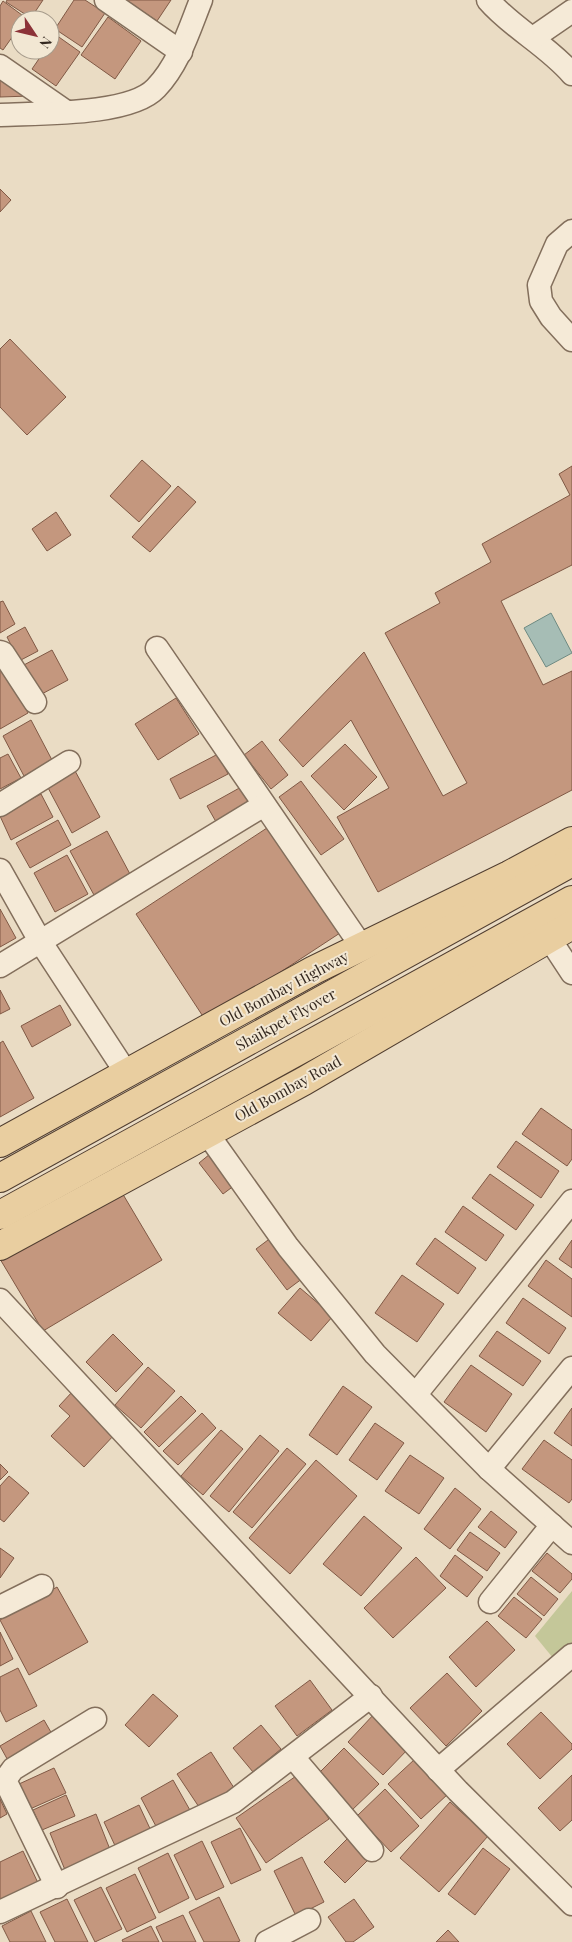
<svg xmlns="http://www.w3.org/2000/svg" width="572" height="1942" font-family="'Playfair Display',serif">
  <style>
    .green { fill: #c4c799 }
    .water { fill: #a6bdb5; stroke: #6e8a82 }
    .building { fill: #c4977e; stroke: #805945 }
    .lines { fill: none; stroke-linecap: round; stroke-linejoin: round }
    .minor-casing { stroke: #836f5c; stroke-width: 25 }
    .primary-casing { stroke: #513e30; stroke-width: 30 }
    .minor { stroke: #f5ead7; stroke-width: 22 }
    .primary { stroke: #e9cea0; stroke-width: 28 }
    .labels { text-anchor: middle; stroke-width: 4; stroke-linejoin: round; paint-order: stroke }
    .street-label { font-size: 15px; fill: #34281f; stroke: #f2e7d3 }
  </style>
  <rect width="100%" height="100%" fill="#eadcc4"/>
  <polygon class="green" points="572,1591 572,1644 553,1658 535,1636"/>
  <polygon class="water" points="551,613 572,653 546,667 524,628"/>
  <g class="building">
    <polygon points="7,0 43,0 31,18 6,2"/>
    <polygon points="74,0 85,0 105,13 82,47 55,29"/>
    <polygon points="126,0 171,0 157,21"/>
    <polygon points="3,1 26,18 20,20 20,26 3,50 0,48 0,6"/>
    <polygon points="108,17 141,41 115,79 81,55"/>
    <polygon points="56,35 80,52 56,86 32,69 45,50 50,50 50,44"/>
    <polygon points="0,69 30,96 0,97"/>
    <polygon points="0,189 11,200 0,212"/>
    <polygon points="10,339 66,397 27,435 0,407 0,349"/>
    <polygon points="142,460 171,486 139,522 110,496"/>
    <polygon points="572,466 572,565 501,601 543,685 572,671 572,790 378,892 337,817 389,788 351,720 303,767 279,740 364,652 443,796 467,783 385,633 440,603 435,593 491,562 482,544 570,495 559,474"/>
    <polygon points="178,486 196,502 150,552 132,537"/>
    <polygon points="56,512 71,535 47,551 32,529"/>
    <polygon points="3,601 15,624 0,633 0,602"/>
    <polygon points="25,627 38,651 19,661 7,637"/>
    <polygon points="52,650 68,680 38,696 22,666"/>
    <polygon points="4,667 28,713 0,729 0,669"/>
    <polygon points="176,698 199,734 158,760 135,724"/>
    <polygon points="31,720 52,760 24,776 3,736"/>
    <polygon points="262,741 288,775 271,789 244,755"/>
    <polygon points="345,744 377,777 344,810 311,776"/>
    <polygon points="8,754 21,778 0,789 0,758"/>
    <polygon points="218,754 228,774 180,799 170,779"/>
    <polygon points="74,769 100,817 72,833 46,784"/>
    <polygon points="301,781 344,839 321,855 279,797"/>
    <polygon points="243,786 255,808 219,827 207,806"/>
    <polygon points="41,794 53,817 11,840 0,816"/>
    <polygon points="58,820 71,845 30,868 16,843"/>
    <polygon points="270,826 340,933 206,1021 136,914"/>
    <polygon points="107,831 130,874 94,895 70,851"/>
    <polygon points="67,855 88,894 55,912 34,873"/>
    <polygon points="0,909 16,938 0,947"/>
    <polygon points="0,990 10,1009 0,1014"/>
    <polygon points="60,1005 71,1025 32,1047 21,1026"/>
    <polygon points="3,1041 34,1098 0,1117 0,1043"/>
    <polygon points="541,1108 572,1130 572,1159 567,1166 522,1134"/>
    <polygon points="516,1141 559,1171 541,1198 497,1167"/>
    <polygon points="210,1154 235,1185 223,1194 199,1163"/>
    <polygon points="490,1174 534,1205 516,1230 472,1198"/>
    <polygon points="118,1186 162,1260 43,1331 0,1259"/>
    <polygon points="463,1206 504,1235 486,1261 445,1232"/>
    <polygon points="272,1237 303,1278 287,1290 256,1249"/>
    <polygon points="435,1238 476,1268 458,1294 416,1264"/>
    <polygon points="572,1240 572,1268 559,1259"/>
    <polygon points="546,1260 572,1279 572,1317 528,1286"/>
    <polygon points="402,1275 444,1304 417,1342 375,1313"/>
    <polygon points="300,1288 333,1316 311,1341 278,1313"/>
    <polygon points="523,1298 566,1328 549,1354 506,1323"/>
    <polygon points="497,1331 541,1361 523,1386 479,1356"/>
    <polygon points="113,1334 143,1364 116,1392 86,1362"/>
    <polygon points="471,1365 512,1394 486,1432 444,1402"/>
    <polygon points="148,1367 175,1391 141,1428 115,1405"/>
    <polygon points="343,1386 372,1407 337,1455 309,1435"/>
    <polygon points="73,1391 116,1433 84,1467 51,1436 70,1416 59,1406"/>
    <polygon points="181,1396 196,1411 159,1447 144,1432"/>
    <polygon points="572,1408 572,1446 554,1433"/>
    <polygon points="202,1413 216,1428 178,1465 163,1451"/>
    <polygon points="375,1423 404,1443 377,1480 349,1460"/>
    <polygon points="221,1430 243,1449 203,1495 181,1476"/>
    <polygon points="260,1435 279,1451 229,1512 210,1496"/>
    <polygon points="544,1440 572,1460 572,1499 569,1503 522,1469"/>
    <polygon points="287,1448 306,1464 252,1528 233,1512"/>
    <polygon points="410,1455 444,1478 419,1514 385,1491"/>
    <polygon points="316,1460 357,1496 290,1574 249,1538"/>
    <polygon points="0,1464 8,1472 0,1480"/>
    <polygon points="9,1476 29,1493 4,1522 0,1519 0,1486"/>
    <polygon points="455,1488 481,1509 450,1549 424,1529"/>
    <polygon points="491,1511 517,1532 505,1548 478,1527"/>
    <polygon points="364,1516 402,1548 361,1596 323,1564"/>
    <polygon points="470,1532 500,1553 487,1571 457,1550"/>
    <polygon points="0,1548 14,1558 0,1578"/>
    <polygon points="547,1553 572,1574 572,1579 560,1593 532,1571"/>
    <polygon points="455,1555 483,1577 467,1597 440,1576"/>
    <polygon points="416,1557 446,1588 393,1638 364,1608"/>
    <polygon points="531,1577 558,1599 544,1616 517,1594"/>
    <polygon points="57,1587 88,1642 29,1675 0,1620"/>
    <polygon points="514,1597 542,1619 526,1638 498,1616"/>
    <polygon points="487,1621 515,1650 476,1687 449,1657"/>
    <polygon points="0,1632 13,1659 0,1666"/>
    <polygon points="18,1668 37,1706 6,1722 0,1710 0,1677"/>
    <polygon points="447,1673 482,1711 446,1746 410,1708"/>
    <polygon points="310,1680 332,1710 297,1736 275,1706"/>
    <polygon points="153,1694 178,1716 149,1747 125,1725"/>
    <polygon points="541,1712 572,1744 572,1749 540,1779 507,1744"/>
    <polygon points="375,1713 410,1747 383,1775 348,1742"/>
    <polygon points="44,1720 56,1741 11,1766 0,1746"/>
    <polygon points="261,1725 281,1749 253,1772 233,1748"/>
    <polygon points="344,1748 379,1784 350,1812 315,1777"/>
    <polygon points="211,1752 236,1791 203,1813 177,1774"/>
    <polygon points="415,1759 448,1794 421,1819 388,1784"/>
    <polygon points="54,1768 66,1793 30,1809 19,1784"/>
    <polygon points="299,1774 329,1819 266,1863 236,1818"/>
    <polygon points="572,1775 572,1820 560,1831 538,1808"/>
    <polygon points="173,1780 191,1812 158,1830 141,1798"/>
    <polygon points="385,1789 419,1826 391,1852 357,1816"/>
    <polygon points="66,1795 75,1816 42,1830 33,1810"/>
    <polygon points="0,1799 7,1814 0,1818"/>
    <polygon points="450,1802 488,1836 439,1892 400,1858"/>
    <polygon points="139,1805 153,1835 118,1852 104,1822"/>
    <polygon points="96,1814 111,1852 65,1870 50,1833"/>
    <polygon points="240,1828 261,1870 231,1884 211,1842"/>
    <polygon points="348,1838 369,1859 345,1883 324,1862"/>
    <polygon points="202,1841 224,1887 196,1900 174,1855"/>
    <polygon points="483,1848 510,1869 475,1915 448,1894"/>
    <polygon points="23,1851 38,1883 0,1901 0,1862"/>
    <polygon points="168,1853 189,1898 159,1913 138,1868"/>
    <polygon points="302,1857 324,1902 296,1916 274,1871"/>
    <polygon points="135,1874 156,1918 127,1932 106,1888"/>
    <polygon points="101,1887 122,1929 95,1942 74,1900"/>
    <polygon points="219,1897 240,1941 237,1942 204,1942 189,1912"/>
    <polygon points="67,1899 88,1942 55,1942 40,1912"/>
    <polygon points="354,1899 374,1927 353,1942 346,1942 328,1917"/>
    <polygon points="31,1911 46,1942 10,1942 2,1926"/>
    <polygon points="183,1915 196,1942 163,1942 156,1927"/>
    <polygon points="151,1926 159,1942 123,1942 122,1940"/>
    <polygon points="448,1930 459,1942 436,1942"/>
  </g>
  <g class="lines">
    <g class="minor-casing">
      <g id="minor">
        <polyline points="106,0 181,52"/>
        <path d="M488,0C512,28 547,45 572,74"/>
        <polyline points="533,38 572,11"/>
        <polyline points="0,66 65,111"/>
        <path d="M0,115C37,113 130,116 156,88C179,64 189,30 201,0"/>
        <polyline points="572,231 557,244 539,285 541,301 551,317 572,340"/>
        <polyline points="157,648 362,947"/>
        <polyline points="0,652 3,653 35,702"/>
        <polyline points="0,805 69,762"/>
        <polyline points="0,870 40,941 127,1074"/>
        <polyline points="549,938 572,973"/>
        <polyline points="0,966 264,805"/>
        <polyline points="207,1133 288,1247 375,1354 489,1469 572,1543"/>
        <polyline points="0,1300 458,1791 572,1904"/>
        <polyline points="416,1394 572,1201"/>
        <polyline points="489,1469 572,1368"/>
        <polyline points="490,1602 552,1525"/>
        <polyline points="0,1607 42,1586"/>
        <polyline points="293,1757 372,1850"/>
        <polyline points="438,1770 572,1655"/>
        <polyline points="57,1887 5,1780 13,1769 95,1719"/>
        <polyline points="0,1912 233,1802 371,1696"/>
        <polyline points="267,1942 309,1920"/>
      </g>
    </g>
    <g class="primary-casing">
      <g id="primary">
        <polyline points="0,1143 314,970 509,875 572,841"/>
        <polyline points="0,1178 572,862"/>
        <polyline points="0,1215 572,900"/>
        <polyline points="0,1246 304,1081 572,925"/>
      </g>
    </g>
    <use href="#minor" class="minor"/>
    <use href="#primary" class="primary"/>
  </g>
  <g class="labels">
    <g class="street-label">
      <text transform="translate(284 989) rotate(-28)" y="5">Old Bombay Highway</text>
      <text transform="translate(286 1020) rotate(-29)" y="5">Shaikpet Flyover</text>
      <text transform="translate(288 1089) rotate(-29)" y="5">Old Bombay Road</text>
    </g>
  </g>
  <g transform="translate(35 35) rotate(125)"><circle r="24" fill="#f2e7d3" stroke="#a69b8b"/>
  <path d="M0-4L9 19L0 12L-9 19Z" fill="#8c3238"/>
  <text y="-8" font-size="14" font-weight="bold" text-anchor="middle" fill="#34281f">N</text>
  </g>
</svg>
